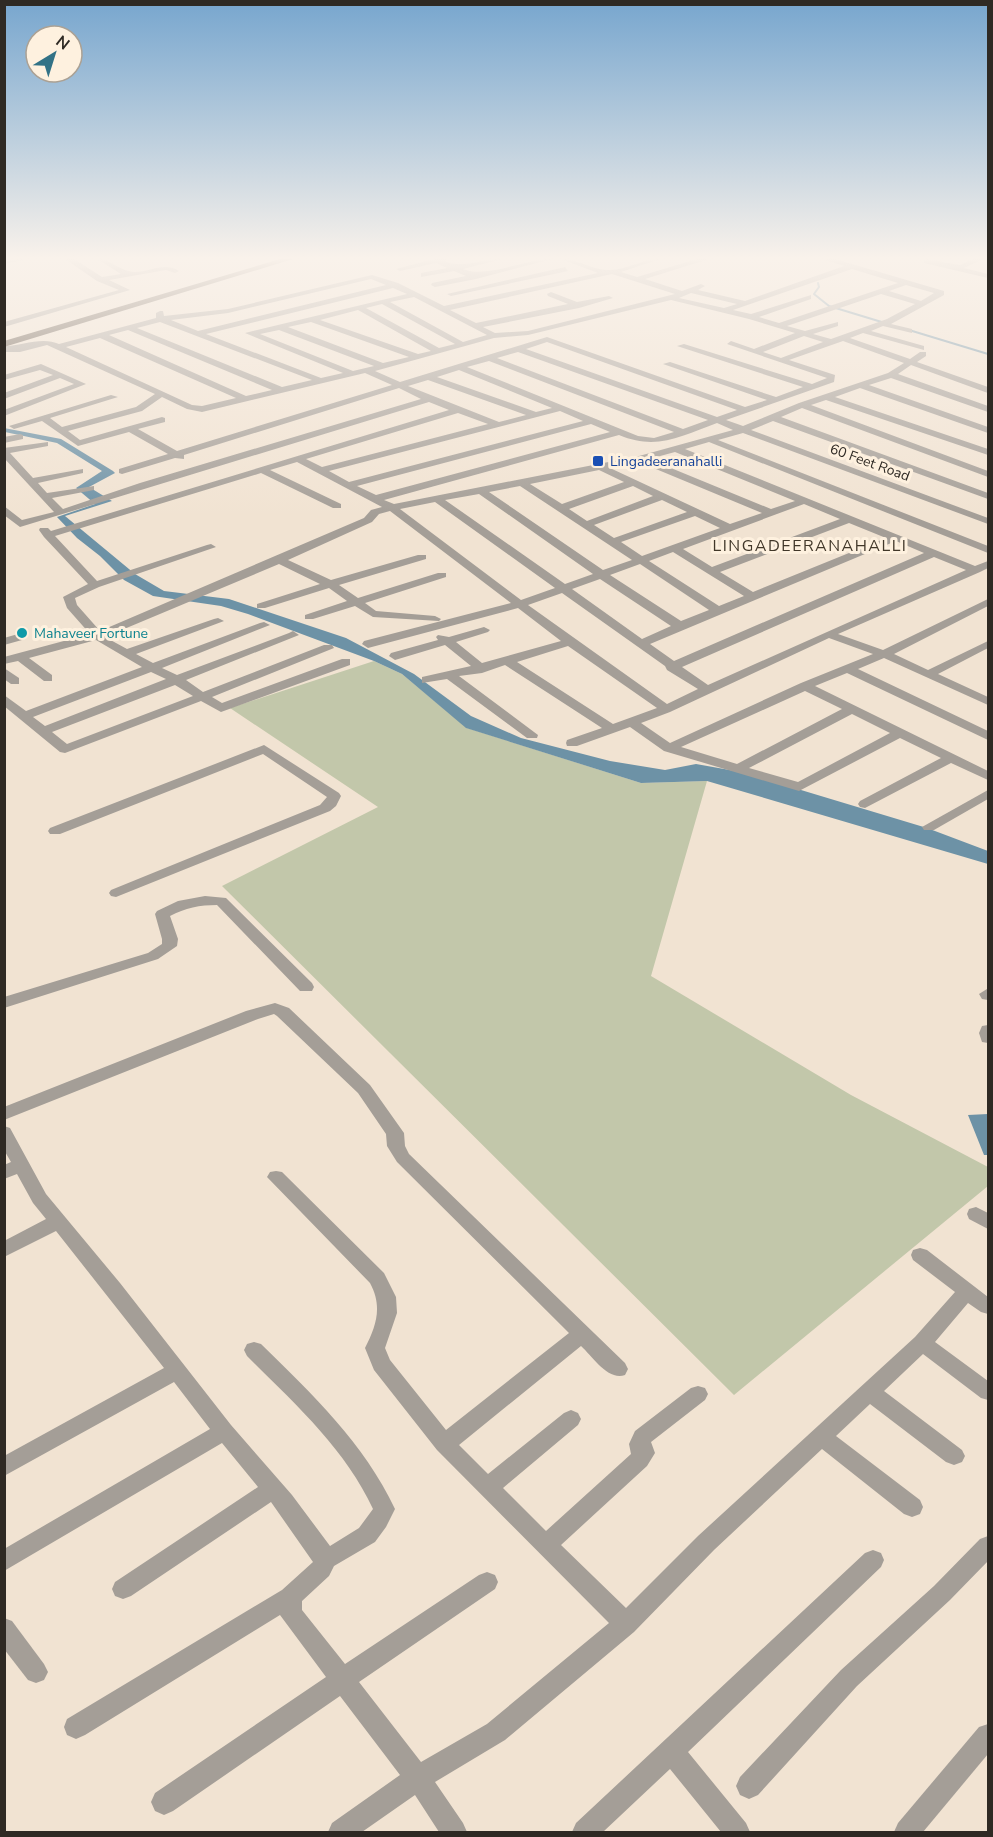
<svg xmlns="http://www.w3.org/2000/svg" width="993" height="1837" font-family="'Nunito Sans',sans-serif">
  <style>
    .green { fill: #c2c7aa }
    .water { fill: #6d92a6 }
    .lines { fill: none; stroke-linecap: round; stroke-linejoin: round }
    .stream { stroke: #6d92a6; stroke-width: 2 }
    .minor { fill: #a49e97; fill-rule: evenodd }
    .highway { fill: #5b4e41; fill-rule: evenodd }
    .transit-dot { fill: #1a4fb4; stroke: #fef1df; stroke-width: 2 }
    .culture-dot { fill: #0f9aa8; stroke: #fef1df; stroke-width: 2 }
    .labels { text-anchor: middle; stroke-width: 6; stroke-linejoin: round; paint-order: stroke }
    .far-transit-label { font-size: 14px; fill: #164399; stroke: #fef1df; text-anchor: start }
    .far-street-label { font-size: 14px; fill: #2f2a24; stroke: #fef1df }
    .far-culture-label { font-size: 14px; fill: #0d838f; stroke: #fef1df; text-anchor: start }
    .far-quarter-label { font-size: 16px; letter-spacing: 1.5px; fill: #413729; stroke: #fef1df }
  </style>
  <rect width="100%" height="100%" fill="#f1e3d2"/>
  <polygon class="green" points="374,661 402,674 467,728 641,783 707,781 651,976 851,1095 988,1167 988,1186 734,1395 222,886 378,807 230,708"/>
  <g class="water">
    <polygon points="4,428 61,439 113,471 115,473 89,487 112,501 65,516 135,574 164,591 229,599 346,638 414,674 471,716 521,738 610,761 665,770 696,764 741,772 927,828 988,851 988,864 707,781 641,783 466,728 402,674 374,661 248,614 221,606 153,596 124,580 100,556 77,538 57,517 95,504 76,488 102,471 57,443 5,432"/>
    <polygon points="988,1114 988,1155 984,1155 968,1115"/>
  </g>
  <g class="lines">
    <g class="stream">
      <polyline points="818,283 819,287 814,294 829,306 885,323"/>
      <polyline points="909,330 988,354"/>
    </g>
    <g class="minor">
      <polygon points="28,259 4,264 4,260"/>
      <path d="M65,259H74L102,277L121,274L97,259C110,259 116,268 128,271C145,276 162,260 179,271L175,273L166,270L109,280L130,290L4,327V322L119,290L97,281Z"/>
      <path d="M434,259H448L444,261C462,269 482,259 502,259L463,269C487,279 524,259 552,259L476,279L435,287L431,285L432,283L466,276L454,271L421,277V273L447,268L436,263L400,271L396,269Z"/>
      <path d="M561,259C578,259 592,270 608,270C625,271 642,259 660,259L621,272L637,277L697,259H709L645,279L682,291L701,284L705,286L698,290L745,301L844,266L823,259H835L944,291V295L891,324L912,329V333L883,326L871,331L924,346V350L863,333L850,338L910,359L920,352H926V356L917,362L988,387V393L985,392L911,365L898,374L988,406V412L891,378L869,385L988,427V433L860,388L835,397L988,449V455L826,400L811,405L988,471V477L802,408L781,417L988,493V499L773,421L751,430L988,518V524L743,433L718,440L988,546V553L709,442L685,449L975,566L988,561V568L980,572L838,634L883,650L988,599V606L894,654L928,670L988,641V648L938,674L988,697V705L884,658L858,669L988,731V740L847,673L815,686L988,771V780L951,763L865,808L860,807L858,804L860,801L941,758L900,738L799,791L664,751L630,727L577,746H567L566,743L567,740L602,728L505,665L482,673L459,676L538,735L537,738H527L447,679L422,683V677L471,666L445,645L395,660L389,656L391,653L438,640L436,637L438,635L449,637L484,627L490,630L488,632L456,642L482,663L561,641L518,608L368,648L362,644L364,641L511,603L390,511L379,514L372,522L288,560L331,580L418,555H426V559L339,585L358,598L438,573H446V577L365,603L376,611L435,616L441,619L439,621L373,617L355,606L313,619H305V615L347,601L329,588L265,608H257V604L320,584L279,564L105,637L127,649L214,619L218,618L224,621L136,654L153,663L260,623L264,622L270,625L162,668L177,675L289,633L293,631L299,635L186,680L203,692L324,645H332L334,648L212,697L222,703L342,659H350V665L221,712L201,701L65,753L60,752L4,706V695L26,711L142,667L96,640L29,658L52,675V681H44L18,661L4,664V657L90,634L67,608L63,597L88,584L44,537L39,530L40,528H48L51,531L449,410L429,402L20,527L4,515V506L22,520L54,512L4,458V448L48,442V446L10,453L33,478L83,469V473L38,483L47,493L94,486V490L52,498L63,509L140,483L421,399L399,388L184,455V459L175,458L122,474L119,473V469L168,454L129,432L78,446L42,421L14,429L9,426L111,395L118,397L50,418L62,427L136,407L155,394L47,345L20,352H4V346C22,346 42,336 59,344L156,318V313L160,311H163L164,316L228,309L372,275L398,283L444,306L598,273ZM852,269L898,283L779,323L759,317L811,299V295L751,314L733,310ZM612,274L675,294L528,331L495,333L483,327L579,308L613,298L609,296L577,302L551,292L547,294L548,296L568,304L476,323L450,310ZM371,279L386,285L198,331L171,320L228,313ZM906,285L934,293L921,301L889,291ZM393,288L407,294L245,333L343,373L321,378L206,334ZM691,293L737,304L724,308L679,298ZM881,294L915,304L887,319L831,339L813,334L838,326V322L805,331L787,326ZM414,297L487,335L463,342L390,302ZM671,300L749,319L795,333L754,349L731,341L727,344L827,378L812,384L684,344L677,346L803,387L776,397L670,362L663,364L767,400L745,407L547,337L400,382L375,371L494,338L528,335ZM382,304L455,344L439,348L366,308ZM358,310L431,351L418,354L320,320ZM160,322L312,380L282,387L137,328ZM311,322L409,357L383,363L288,327ZM128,330L272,390L246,396L109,335ZM279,330L374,366L353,371L260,334ZM804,336L823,342L781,358L763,352ZM100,338L236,398L202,406L192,405L66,347ZM843,341L904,363L888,373L799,403L743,426L726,420L834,382L835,375L789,360ZM547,342L737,410L717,417L526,349ZM518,352L708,420L683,429L497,358ZM489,361L674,432L654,438L638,436L467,367ZM459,370L552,408L536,412L437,377ZM365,373L392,385L177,451L138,429L165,422V418L162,417L80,440L68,431L142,411L162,397L187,409L202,412ZM428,380L526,415L499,422L408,386ZM560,411L583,421L349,482L329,471ZM458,413L488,424L322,467L306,459ZM717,423L733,430L639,456L394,504L384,500L619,435C657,451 681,436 717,423ZM591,424L610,432L376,495L357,486ZM675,452L795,501L771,509L649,459ZM297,462L382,507L371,510L364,518L100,631L77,605L75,598L99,587L216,547L211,544L207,545L97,581L55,536L261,473L333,508H341V504L270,470ZM639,462L762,513L730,524L610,468ZM599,470L624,482L562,504L530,484ZM520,486L632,560L603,570L489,492ZM633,486L653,496L587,521L569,509ZM479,494L593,574L565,584L445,500ZM662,500L687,512L614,538L594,525ZM435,502L555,588L521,600L400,509ZM804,504L840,519L712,567L683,549ZM695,516L720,528L642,556L621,542ZM849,523L886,538L753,592L720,572ZM896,541L924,553L674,661L650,644ZM673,552L744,596L719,606L649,561ZM934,557L966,570L708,685L682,667ZM640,564L709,610L681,621L610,575ZM600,579L671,626L642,639L572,589ZM562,593L665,666L667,670L698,689L667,704L528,605ZM829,638L873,654L801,683L670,743L641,723L670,712ZM568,646L657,708L613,724L517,662ZM151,672L166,679L45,726L33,717ZM175,685L193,696L67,744L52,732ZM805,691L842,709L737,764L681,747ZM852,714L890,733L798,782L749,768Z"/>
      <polygon points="925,259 960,265 973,259 983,259 964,268 988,274 988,278 924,263"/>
      <polygon points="565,267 568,271 451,296 447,294"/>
      <polygon points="41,364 86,384 4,416 4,410 74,384 60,378 4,399 4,393 53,375 40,370 4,380 4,375"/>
      <polygon points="20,434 23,435 23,439 4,443 4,437"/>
      <polygon points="18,634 24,638 22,640 4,645 4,638"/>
      <polygon points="4,668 19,678 19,684 11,684 4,679"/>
      <polygon points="264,745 339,793 341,796 336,806 330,811 116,897 111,896 109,893 111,890 320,805 327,797 263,754 60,834 50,834 48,831 50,828"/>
      <polygon points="988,790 988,799 934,830 924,830 922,827"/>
      <path d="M205,896L226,898L312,983L314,987L312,991H300L217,905C200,905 185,908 170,916L178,939L177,946L158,959L4,1008V997L148,953L162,944V939L155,914L157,911L178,901Z"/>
      <polygon points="987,989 988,989 988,1000 982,999 979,994"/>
      <path d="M275,1003L289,1008L370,1085L404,1133L405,1146L409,1154L625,1363L628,1369L625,1375C608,1381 593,1357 581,1346L459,1445L488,1474L564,1413L571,1410L578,1413L581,1419L578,1425L503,1488L546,1531L631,1454L629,1444L635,1431L691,1388L698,1386L705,1388L708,1394L705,1400L651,1442L655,1453L647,1466L561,1545L626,1608L698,1536L915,1337L955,1292L913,1260L911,1255L913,1250L920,1248L927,1250L988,1297V1314L981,1312L968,1303L935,1342L988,1381V1400L981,1398L923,1354L884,1391L962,1450L965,1456L962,1462L954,1465L946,1462L870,1404L836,1436L920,1500L923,1507L920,1514L912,1517L904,1514L822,1449L714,1550L634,1632L505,1740L435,1782L463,1823L467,1832H439L415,1795L362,1832H328L332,1823L400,1775L340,1696L173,1811L164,1815L155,1811L151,1802L155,1793L326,1677L280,1615L85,1735L76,1739L67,1735L64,1727L67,1719L282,1590L313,1562L271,1502L131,1596L123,1599L115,1596L112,1589L115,1582L258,1487L222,1443L4,1571V1549L210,1429L174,1382L4,1476V1456L164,1368L56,1231L4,1257V1241L46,1219L33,1203L17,1174L4,1179V1165L11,1162L4,1150V1126L10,1128L46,1194L120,1283L231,1425L292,1495L330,1546L359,1528L373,1509C345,1448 293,1402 247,1356L244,1350L247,1344L254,1342L261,1344C313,1395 364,1443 395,1509L386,1527L375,1542L334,1566L329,1576L302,1601V1610L345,1664L479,1575L487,1572L495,1575L498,1582L495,1589L359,1682L421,1762L487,1724L609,1623L437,1450L374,1370L365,1348C376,1326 383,1307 370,1283L267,1177L270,1172L276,1171L282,1172L384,1273L396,1297L397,1313L385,1348L390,1360L446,1430L569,1333L397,1162L387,1146L386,1134L358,1093L277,1016L274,1014L258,1019L4,1120V1107L246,1011Z"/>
      <polygon points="988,1025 988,1043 982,1042 979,1033 982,1026"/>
      <polygon points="976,1207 988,1213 988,1229 969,1219 967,1214 969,1209"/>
      <polygon points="988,1536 988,1561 950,1600 857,1686 758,1795 749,1799 740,1795 736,1786 740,1777 841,1670 934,1586 980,1539"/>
      <polygon points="873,1550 881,1553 884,1560 881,1567 688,1752 746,1823 750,1832 721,1832 670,1769 603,1832 572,1832 576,1823 865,1553"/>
      <polygon points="4,1618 12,1621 44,1664 48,1672 44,1680 36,1683 28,1680 4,1649"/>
      <polygon points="988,1724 988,1754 923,1832 894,1832 898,1823 979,1727"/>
    </g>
    <polygon class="highway" points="280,259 293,259 4,347 4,341"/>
  </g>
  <linearGradient id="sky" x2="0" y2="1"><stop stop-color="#77a6ce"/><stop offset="0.5" stop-color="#f9f2eb"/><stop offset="1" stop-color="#f9f2eb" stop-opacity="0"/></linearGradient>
  <rect width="993" height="516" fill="url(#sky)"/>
  <rect class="transit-dot" x="592" y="455" width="12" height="12" rx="3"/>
  <circle class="culture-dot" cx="22" cy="633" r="6"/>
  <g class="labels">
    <g class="far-transit-label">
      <text x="610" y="466">Lingadeeranahalli</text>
    </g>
    <g class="far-street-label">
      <text transform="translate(870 462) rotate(20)" y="5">60 Feet Road</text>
    </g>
    <g class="far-culture-label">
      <text x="34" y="638">Mahaveer Fortune</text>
    </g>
    <g class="far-quarter-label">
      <text x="810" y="551">LINGADEERANAHALLI</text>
    </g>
  </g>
  <rect width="993" height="1837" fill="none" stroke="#2f2a24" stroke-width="12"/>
  <g transform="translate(54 54) rotate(38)"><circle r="28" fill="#fef1df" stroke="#aba194" stroke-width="1.5"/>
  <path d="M0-4.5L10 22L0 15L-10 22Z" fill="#327286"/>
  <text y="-9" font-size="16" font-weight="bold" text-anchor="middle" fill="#2f2a24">N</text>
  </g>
</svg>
